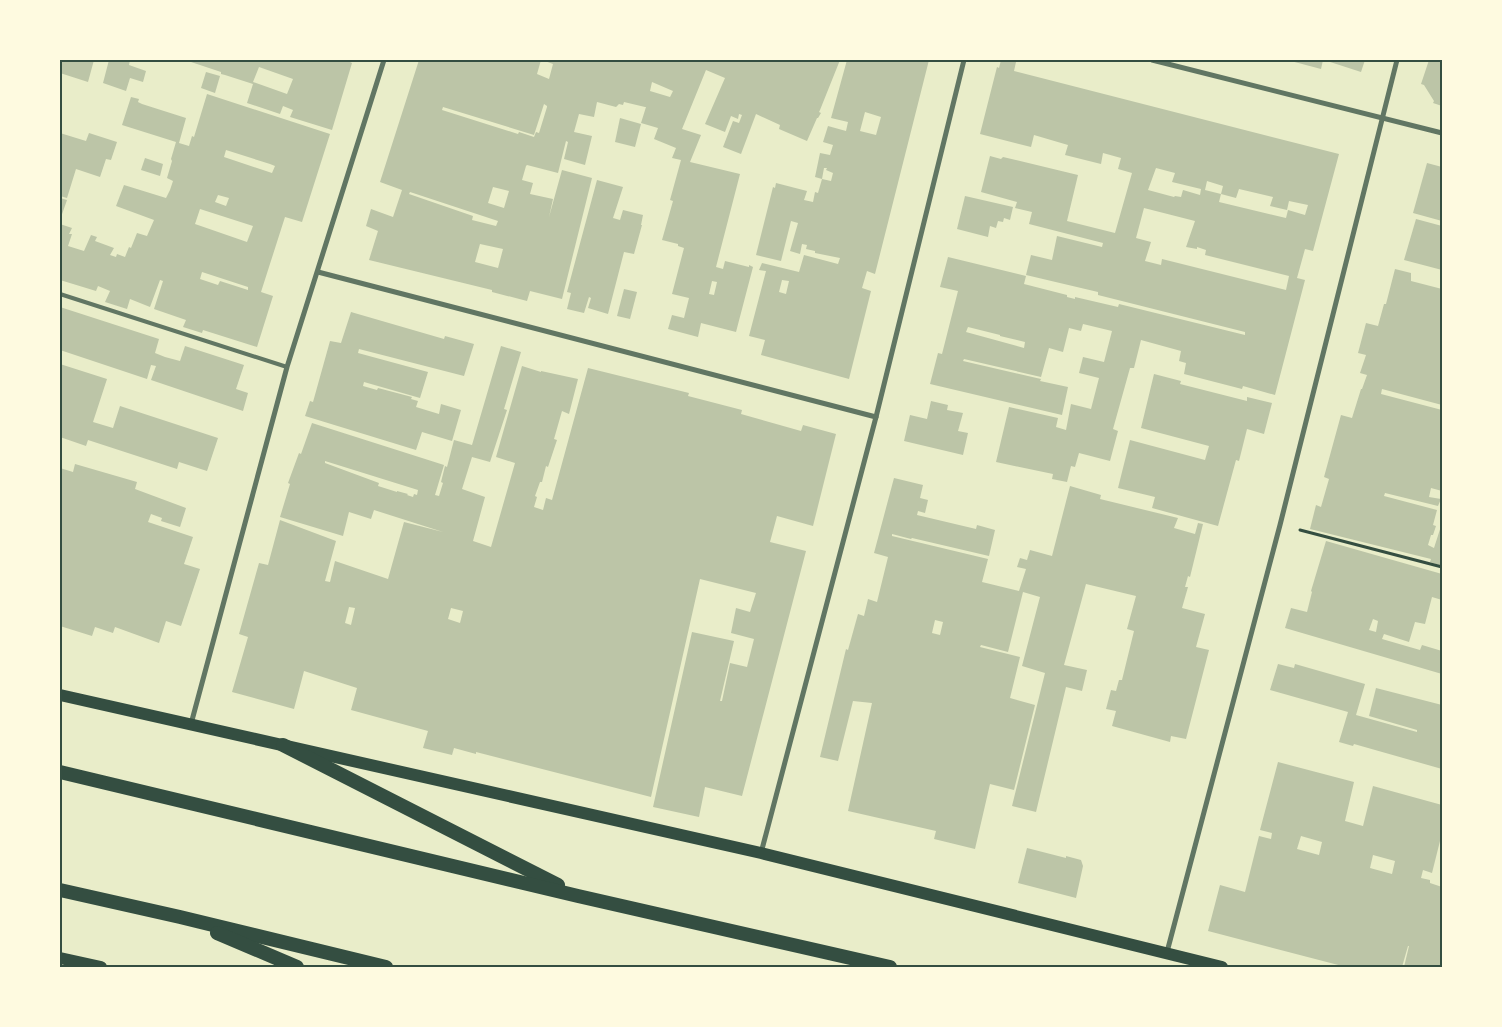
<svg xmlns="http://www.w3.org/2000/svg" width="1502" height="1027" font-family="'DM Sans',sans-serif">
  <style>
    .building { fill: #bcc5a7; fill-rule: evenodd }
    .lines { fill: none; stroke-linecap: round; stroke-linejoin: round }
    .path { stroke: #344e41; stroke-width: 3 }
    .service { stroke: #617663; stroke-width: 4 }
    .minor { stroke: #617663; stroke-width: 5 }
    .primary { stroke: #344e41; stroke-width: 12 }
    .trunk { stroke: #344e41; stroke-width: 14 }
    .neatline { fill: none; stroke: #344e41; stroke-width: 2 }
  </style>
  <rect width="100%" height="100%" fill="#e9edc9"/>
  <g class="building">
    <polygon points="60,60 94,60 88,82 60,73"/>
    <polygon points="109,60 130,60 129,65 146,71 143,82 130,78 126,91 103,83"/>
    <path d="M185,60H348V61L352,63L332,130L290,117L293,110L283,106L280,114L247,103L253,84L225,75L221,74V72ZM259,67L293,79L287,94L253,82Z"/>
    <path d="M419,60H541L537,74L549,79L553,64L542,60H840L820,110L819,112L821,113L818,118H817L807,141L779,129L780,125L756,114L741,154L723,147L733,121L739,123L742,115L739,114L738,119L731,116L725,132L705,124L725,78L706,70L682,129L701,135L690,162L740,174L716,267L723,269L725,261L749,267V265L753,267L736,332L701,323L698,337L668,329L672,315L684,318L689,298L672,294L684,248L678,246V244L662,240L673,201L670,200L681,160L672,158L676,148L654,139L658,128L641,123L646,107H645L624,102L623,105L619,104L616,107L597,102L594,117L579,114L574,132L592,136L585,165L564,159L568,142L566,141L558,173L527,165L526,166L522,180L533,183L530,194L553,199L549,217L562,170L592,178L562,299L530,291L527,301L492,292V290L369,260L378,231L366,226L371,209L393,217L402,190L380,182ZM652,82L673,91L670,97L650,91ZM544,104L547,106V107L539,133L536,132L534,137L519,132L518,134L442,110L443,107L534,135ZM493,187L509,191L504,208L488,203ZM410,192L498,221L496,226L472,220L473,216L409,194ZM480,244L503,249L498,268L475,262ZM712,281L717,282L714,295L709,294Z"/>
    <path d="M847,60H929L875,274L867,271L862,288L871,291L849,379L761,355L765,340L749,336L766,271L759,270L762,263L799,272L804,255L838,264L840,258L815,253V251L806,249L807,245L802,244L800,254L790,251L798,223L791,221L781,261L756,255L773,187L775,188L776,183L807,191L804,200L813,202L815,192L818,193L822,179L831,181L833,173L826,170L827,168H824L822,179L815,177L820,153L830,155L833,145L823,142L828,126L846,131L848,122L831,118ZM865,112L881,117L876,135L860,131ZM782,280L789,281L786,294L779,292Z"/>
    <path d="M1001,60L1016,62L1014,71L1339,154L1313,251L1305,249L1297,278L1305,280L1275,395L1243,386L1242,389L1184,374L1186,363L1179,361L1181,351L1141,340L1134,368H1130L1113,429L1118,431L1110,461L1079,453L1075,467L1071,466L1067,482L1052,479L1053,474L996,462L1009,407L1058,418L1056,427L1066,430L1071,404L1091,409L1099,378L1079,373L1083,357L1104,362L1112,331L1083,324L1081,331L1069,328L1063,352L1049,348L1041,377L964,359L963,361L1041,379L1040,381L1068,387L1062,415L930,384L938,353L942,354L958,291L940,287L948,257L1026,276L1024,284L1067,295V297L1075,299V297L1118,307L1119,304L1245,335V332L1098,295V292L1026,275L1031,255L1052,260L1057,236L1102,247L1103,243L1029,224L1032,212L1015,208L1017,202L981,192L990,156L1001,159L1003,157L1078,175L1067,221L1115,233L1132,173L1118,169L1121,158L1103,153L1101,164L1065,155L1068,145L1034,135L1031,147L980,134L997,67L999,68ZM1156,168L1175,173L1172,182L1201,189L1200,195L1183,190L1181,197L1175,196L1174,197L1148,190ZM1207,181L1223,186L1221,194L1236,198L1239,189L1273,197L1270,206L1287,210L1289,201L1308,205L1305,215L1288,210L1286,218L1219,202L1221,194L1205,190ZM1144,208L1195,221L1186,247L1197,249V247L1206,250L1205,255L1289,276L1286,290L1162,259L1161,265L1145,261L1151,242L1136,238ZM968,327L1000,335V336L1025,342L1024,348L966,332Z"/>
    <polygon points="1287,60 1323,60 1321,69"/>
    <polygon points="1324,60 1365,60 1361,72"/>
    <polygon points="1429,60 1442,61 1442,106 1433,103 1434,101 1424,85 1421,84"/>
    <polygon points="206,72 220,76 215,93 201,88"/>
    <path d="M207,94L330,134L302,222L285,217L261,292L273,296L257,347L203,330L202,333L183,327L186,320L154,309L163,281L160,280L150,307L130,299L127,309L105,302L110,291L98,286L96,291L60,280V224L72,228L69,234H72L68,246L84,251L91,235L97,237L95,241L114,248L110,255L116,257L117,254L125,257L129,247L131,248L137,233L147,236L154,220L116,206L124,185L166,198L170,190L173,181L167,178L172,161L171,159L176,142L122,125L131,97L139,99L138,102L142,104L186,118L179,143L189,146L192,136L194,137ZM226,150L270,164L275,166L272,173L224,157ZM218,195L229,198L226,206L215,202ZM200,209L253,226L247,242L195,224ZM202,272L248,287V290L220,281L218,285L200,279Z"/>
    <polygon points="620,118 641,124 635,147 615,142"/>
    <polygon points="60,133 86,141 89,133 117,142 111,160 106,159 100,177 76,169 67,198 60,196"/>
    <polygon points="145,158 163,164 160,176 141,170"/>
    <polygon points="1427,163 1442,167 1442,221 1413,213"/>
    <polygon points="597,180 623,187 613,218 620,220 623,210 643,215 641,225 642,225 634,254 624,252 608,314 588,308 591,298 589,297 584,313 567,309 571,293 567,292"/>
    <polygon points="965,196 1013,207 1010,220 1004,218 1003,222 998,221 996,228 990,226 988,237 957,229"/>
    <polygon points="60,198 67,200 60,220"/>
    <polygon points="1416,219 1442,226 1442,270 1404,260"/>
    <polygon points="1395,269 1411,273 1411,281 1442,289 1442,405 1382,389 1381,394 1442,410 1442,491 1431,488 1429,497 1441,499 1438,506 1385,493 1384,496 1437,510 1433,525 1436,526 1433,535 1431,535 1428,545 1434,548 1442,523 1442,566 1430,562 1431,559 1310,529 1316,505 1321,507 1329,479 1324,477 1341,415 1352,418 1361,389 1362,389 1367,375 1360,373 1366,355 1358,353 1366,323 1378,326 1384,304 1386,304"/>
    <polygon points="624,289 637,292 630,319 617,316"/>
    <polygon points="60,307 159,339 155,353 165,357 180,361 185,346 244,365 236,389 248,393 243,411 151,380 156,366 151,365 147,379 60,350"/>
    <polygon points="351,312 444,339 445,336 474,344 464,376 359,349 358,353 428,372 420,398 364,382 363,386 377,390 378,388 412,397 411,399 418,401 416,407 439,414 441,404 461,410 452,441 422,432 416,450 305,416 310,401 313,402 330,341 341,343"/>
    <path d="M501,346L521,352L504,409L507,410L490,462L472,457L462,489L485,497L473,541L491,547L515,463L496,457L522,366L541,372V371L578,379L569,414L562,411L554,439L557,440L548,467L546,466L542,482H540L535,496L537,497L534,507L543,510L546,498L552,500L588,368L689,393L688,396L742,410L741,414L801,431L803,425L836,434L813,526L777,516L770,542L806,551L742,796L705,787L699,817L653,807L692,632L734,641L720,701H722L730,663L747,667L754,639L731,633L736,608L750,612L756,593L700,579L651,797L476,752V754L454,748L452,755L423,748L428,731L351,710L357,688L304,671L294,709L232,692L248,637L239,634L259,563L268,565L280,520L336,541L325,581L330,582L335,561L388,579L404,522L443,532L374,510L371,519L349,512L343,536L280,517L290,484L288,483L299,453L301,454L312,423L444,465L435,495L439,496L443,483L441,482L445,466L447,467L454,440L472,445ZM325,461L418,490L417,495L414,494L413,497L407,495L408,494L397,491V492L378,486L379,483L325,463ZM349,607L355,608L351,625L345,623ZM451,608L463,611L460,623L448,619Z"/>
    <polygon points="60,364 107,379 93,422 113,428 120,406 218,438 207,471 179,462 177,469 88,440 86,446 60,437"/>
    <polygon points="1154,374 1181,381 1180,384 1247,401 1247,397 1272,403 1264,434 1247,429 1239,461 1236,460 1218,526 1152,508 1155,497 1118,488 1130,440 1205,460 1209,446 1141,428"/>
    <polygon points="931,401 948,405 947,410 963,413 958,431 968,433 963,455 904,441 910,415 927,419"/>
    <polygon points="75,464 137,482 135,489 186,508 180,527 161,521 162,518 151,514 148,522 193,537 184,564 200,569 181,626 166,621 159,643 115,627 113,633 95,627 92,636 60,626 60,468 73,472"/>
    <path d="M894,478L923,485L920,498L928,500L925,513L918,511L917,515L976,529L977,525L995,530L989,556L912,538L911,539L892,534V536L988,559L982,582L1019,591L1026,569L1017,567L1020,558L1027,560L1030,550L1052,556L1070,486L1101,495L1100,499L1178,518L1174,528L1195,534L1198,523L1203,524L1190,577L1188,576L1185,587H1188L1182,608L1205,614L1196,647L1209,650L1186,739L1171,736L1170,742L1112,726L1116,711L1106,709L1111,690L1116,691L1119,680H1122L1134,631L1127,629L1136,596L1086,584L1064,665L1087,670L1082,691L1066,687L1036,812L1012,806L1045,673L1022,666L1040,597L1023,592L1008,652L981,645L980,647L1020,657L1010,698L1035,705L1014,790L990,784L975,849L934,839L936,831L848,811L872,703L853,701L838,761L820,757L846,649L848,650L858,614L864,616L868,599L877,602L888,557L874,553ZM935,620L943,622L940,635L932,633Z"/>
    <path d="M1326,541L1442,574V600L1432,597L1425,624L1415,622L1409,642L1384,634L1382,639L1420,650L1422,645L1442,651V674L1285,628L1291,608L1307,612L1312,592L1311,591ZM1373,619L1378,621L1376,632L1369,630Z"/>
    <polygon points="1278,664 1294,668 1295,664 1365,684 1356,715 1417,732 1417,730 1369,716 1376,688 1442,705 1442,713 1440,721 1442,722 1442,769 1354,744 1353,746 1339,742 1348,712 1270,690"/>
    <path d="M1278,762L1354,782L1345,821L1363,826L1373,786L1442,805V833L1432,873L1423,870L1421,878L1430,880V883L1442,887V967H1404L1409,946H1408L1402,967H1346L1208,931L1220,885L1245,892L1259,836L1271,839L1272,833L1260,830ZM1301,836L1322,842L1319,855L1297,849ZM1373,855L1395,861L1392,874L1370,868Z"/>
    <polygon points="1027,848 1066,858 1066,856 1081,860 1083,866 1076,898 1018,883"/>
  </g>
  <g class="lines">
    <polyline class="path" points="1300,530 1442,567"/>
    <polyline class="service" points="60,294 287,367"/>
    <g class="minor">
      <polyline points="1152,60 1442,133"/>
      <polyline points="318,272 876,417"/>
      <polyline points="191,724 287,367 384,60"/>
      <polyline points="761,853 876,417 964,60"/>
      <polyline points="1167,952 1280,525 1397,60"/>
    </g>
    <g class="primary">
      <polyline points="60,695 761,853 1222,967"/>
      <polyline points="60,958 101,967"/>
    </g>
    <g class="trunk">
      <polyline points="283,745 558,885"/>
      <polyline points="60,772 578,896 890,967"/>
      <polyline points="60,890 180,917 386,967"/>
      <polyline points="217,933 297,967"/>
    </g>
  </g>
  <rect width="1502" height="1027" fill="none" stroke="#fefae0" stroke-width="122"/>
  <rect x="61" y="61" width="1380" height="905" class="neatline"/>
</svg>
